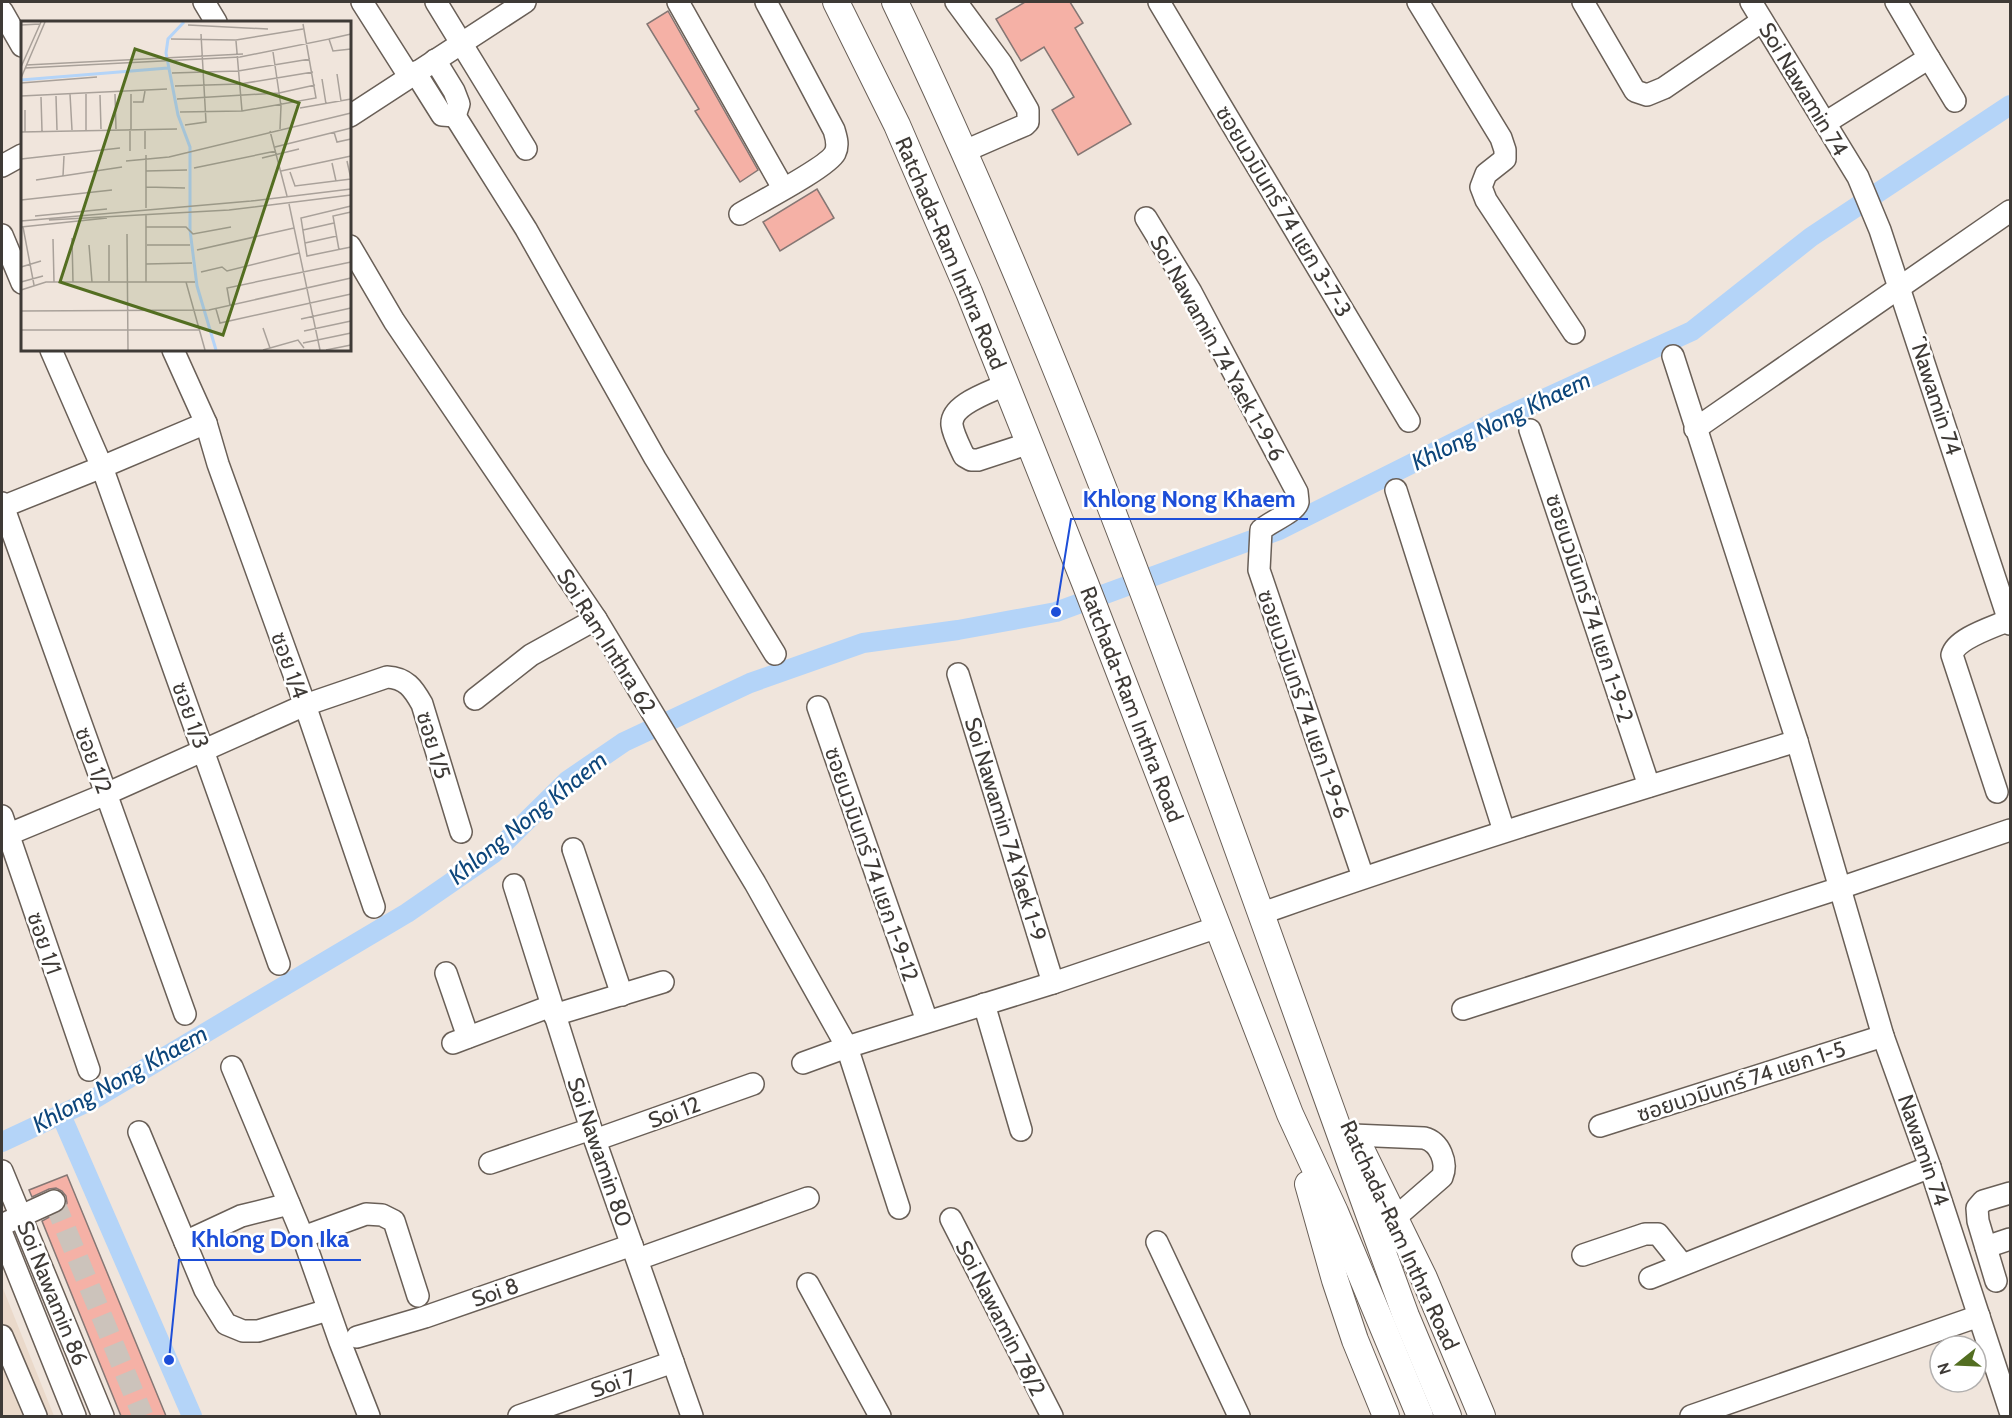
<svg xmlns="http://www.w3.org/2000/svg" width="2012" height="1418" font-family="Cabin,'Noto Sans Thai',sans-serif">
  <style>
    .built { fill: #ead9ca }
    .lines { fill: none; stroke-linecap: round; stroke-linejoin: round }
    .canal { stroke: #b4d4f8; stroke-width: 20 }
    .building { fill: #f5b1a6; stroke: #857774; stroke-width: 1.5 }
    .minor-tunnel { stroke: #ccc3bb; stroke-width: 21; stroke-dasharray: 21 10; stroke-linecap: butt }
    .minor-casing { stroke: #695f57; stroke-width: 24 }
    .major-casing { stroke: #695f57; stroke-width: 28 }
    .minor { stroke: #fff; stroke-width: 21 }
    .major { stroke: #fff; stroke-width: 26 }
    .labels { text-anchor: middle; stroke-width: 5; stroke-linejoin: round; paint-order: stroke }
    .street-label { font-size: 22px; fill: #3e3a36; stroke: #fff }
    .water-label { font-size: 24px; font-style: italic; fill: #0d467b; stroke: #fff }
    .inset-river { fill: none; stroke: #b4d4f8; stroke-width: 3 }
    .inset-road { fill: none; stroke: #a9a19a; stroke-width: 1.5 }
    .view { fill: #536e21; fill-opacity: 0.15; stroke: #536e21; stroke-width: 3 }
    .inset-edge { fill: none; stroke: #3e3a36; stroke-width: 3 }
    .leader { fill: none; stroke: #1d4ed8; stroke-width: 2 }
    .callout-dot { fill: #1d4ed8; stroke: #fff; stroke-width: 2 }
    .callout-label { font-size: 24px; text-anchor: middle; font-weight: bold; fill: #1d4ed8; stroke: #fff; stroke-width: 5; stroke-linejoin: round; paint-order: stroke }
  </style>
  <rect width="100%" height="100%" fill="#f0e5dc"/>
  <polygon class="built" points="2,1286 54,1416 2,1416"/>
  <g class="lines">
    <g class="canal">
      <polyline points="61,1115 192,1416"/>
      <polyline points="2,1142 94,1099 407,913 494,853 567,781 624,742 750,683 863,643 958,630 1056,612 1279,530 1509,415 1692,331 1811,237 2010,105"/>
    </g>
  </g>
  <g class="building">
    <polygon points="1025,2 1070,2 1083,23 1075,28 1131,124 1078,155 1052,110 1074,97 1044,47 1021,61 996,19"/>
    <polygon points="668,11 758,170 740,182 695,111 699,109 647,24"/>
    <polygon points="817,189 834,218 780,251 763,222"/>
    <polygon points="67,1175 166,1416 121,1416 42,1221 64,1209 67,1203 66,1196 62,1191 56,1188 49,1189 32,1197 29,1190"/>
  </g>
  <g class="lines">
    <polyline class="minor-tunnel" points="54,1201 143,1416"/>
    <g class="minor-casing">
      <g id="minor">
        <polyline points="204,2 216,22"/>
        <polyline points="362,2 409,76"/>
        <polyline points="436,2 526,149"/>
        <polyline points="678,2 783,188"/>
        <polyline points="956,2 1001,63 1028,110 1028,122 1025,125 965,151"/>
        <polyline points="1159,2 1409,421"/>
        <polyline points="1418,2 1501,138 1505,150 1505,159 1486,174 1481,187 1486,200 1574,333"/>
        <polyline points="1583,2 1635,91 1647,95 1664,88 1762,21"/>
        <polyline points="1751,2 1858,177 1880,230 2010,624"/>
        <polyline points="2,11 22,46"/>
        <polyline points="1929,58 1955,101"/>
        <polyline points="435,60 454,91 459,104 455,116"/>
        <polyline points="415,72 442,115 455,116"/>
        <polyline points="350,116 525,2"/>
        <polyline points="455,116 526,229 655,458 775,654"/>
        <polyline points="1825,123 1929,58 1896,2"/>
        <polyline points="2,166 22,155"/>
        <path d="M740,214C758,203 828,167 835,153C839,145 836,137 834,130L766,2"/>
        <path d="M1146,218L1191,292L1297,492C1297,492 1298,501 1298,502C1296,512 1269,522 1261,530L1259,570L1363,877"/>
        <polyline points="2,235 22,283"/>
        <polyline points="350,246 394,321 596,619 755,883 847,1047 899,1208"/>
        <polyline points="51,350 102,467 279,964"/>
        <polyline points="173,350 206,423 218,464 305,705 374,907"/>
        <polyline points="1673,356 1797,741 1883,1036 1930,1167 2010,1411"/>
        <path d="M1007,384C991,392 950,404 952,425C953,434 960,447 964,456L971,460H978L1030,443"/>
        <polyline points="1695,429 2010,211"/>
        <polyline points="1530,430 1649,786"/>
        <polyline points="1396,490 1504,831"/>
        <polyline points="2,503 185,1014"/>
        <polyline points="2,507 102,467 206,423"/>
        <polyline points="958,674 1053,983"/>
        <polyline points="475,699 531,655 596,619"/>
        <polyline points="818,707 927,1021"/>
        <path d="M1997,792L1952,655C1956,638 1994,627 2009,620"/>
        <polyline points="2,816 89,1070"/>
        <path d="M2,837L106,794L305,705L387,677C406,678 413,688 422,704L461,832"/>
        <polyline points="573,849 622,995"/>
        <polyline points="514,885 591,1129 692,1416"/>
        <path d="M1260,914C1437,851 1617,796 1797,741"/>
        <polyline points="446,973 468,1037"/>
        <polyline points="984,1004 1021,1130"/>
        <polyline points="1463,1009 1840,888 2010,830"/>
        <polyline points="554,1015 663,982"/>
        <polyline points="453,1043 551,1006"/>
        <polyline points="803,1063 847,1047 1053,983 1218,927"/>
        <polyline points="232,1067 303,1237 340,1342 369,1416"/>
        <polyline points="1600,1126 1883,1036"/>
        <polyline points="139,1132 205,1290 226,1324 243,1331 258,1331 328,1310"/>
        <path d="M1353,1135L1424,1138C1440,1142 1448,1163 1442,1177L1396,1217"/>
        <polyline points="595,1140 753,1084"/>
        <polyline points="490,1163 591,1129"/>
        <polyline points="2,1171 103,1416"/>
        <polyline points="951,1219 1052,1416"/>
        <polyline points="8,1222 54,1201"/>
        <polyline points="2,1234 75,1416"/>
        <polyline points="303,1237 366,1214 382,1215 394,1221 418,1296"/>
        <polyline points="185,1242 241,1216 289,1204"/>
        <polyline points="1157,1242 1239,1416"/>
        <polyline points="1986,1247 2010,1239"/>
        <polyline points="1583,1255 1645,1234 1658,1234 1682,1264"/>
        <polyline points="638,1259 808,1198"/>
        <polyline points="1650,1278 1930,1167"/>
        <polyline points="1996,1281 1978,1221 1977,1208 1983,1201 2010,1193"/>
        <polyline points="808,1284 880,1416"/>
        <polyline points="2,1336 36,1416"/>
        <polyline points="357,1337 425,1317 632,1245"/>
        <polyline points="519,1416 673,1362"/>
        <polyline points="1691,1416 1979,1316"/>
      </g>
    </g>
    <g class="major-casing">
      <g id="major">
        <polyline points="836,2 897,125 969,292 1085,583 1290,1114 1335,1212 1420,1416"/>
        <path d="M895,2C1098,426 1244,875 1406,1316L1448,1416"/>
        <polyline points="1356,1139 1424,1278 1482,1416"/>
        <polyline points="1308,1184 1335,1280 1355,1340 1386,1416"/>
      </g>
    </g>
    <use href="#minor" class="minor"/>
    <use href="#major" class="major"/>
  </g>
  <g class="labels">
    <g class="street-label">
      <text transform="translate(1804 89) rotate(59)" y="8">Soi Nawamin 74</text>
      <text transform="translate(1284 211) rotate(59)" y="8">ซอยนวมินทร์ 74 แยก 3-7-3</text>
      <text transform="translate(951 253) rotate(67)" y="8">Ratchada-Ram Inthra Road</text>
      <text transform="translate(1218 348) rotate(61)" y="8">Soi Nawamin 74 Yaek 1-9-6</text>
      <text transform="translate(1937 399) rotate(72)" y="8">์Nawamin 74</text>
      <text transform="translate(1590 608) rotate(72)" y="8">ซอยนวมินทร์ 74 แยก 1-9-2</text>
      <text transform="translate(607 641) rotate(58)" y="8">Soi Ram Inthra 62</text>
      <text transform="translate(290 665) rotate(70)" y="8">ซอย 1/4</text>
      <text transform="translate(1132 704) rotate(69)" y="8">Ratchada-Ram Inthra Road</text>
      <text transform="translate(1304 704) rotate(71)" y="8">ซอยนวมินทร์ 74 แยก 1-9-6</text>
      <text transform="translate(191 715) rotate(70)" y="8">ซอย 1/3</text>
      <text transform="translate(434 745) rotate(73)" y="8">ซอย 1/5</text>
      <text transform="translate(94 760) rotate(70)" y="8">ซอย 1/2</text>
      <text transform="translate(1006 829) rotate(73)" y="8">Soi Nawamin 74 Yaek 1-9</text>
      <text transform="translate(872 864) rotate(71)" y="8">ซอยนวมินทร์ 74 แยก 1-9-12</text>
      <text transform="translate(45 943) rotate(71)" y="8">ซอย 1/1</text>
      <text transform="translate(1741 1081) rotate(-18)" y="8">ซอยนวมินทร์ 74 แยก 1-5</text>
      <text transform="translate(674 1112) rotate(-20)" y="8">Soi 12</text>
      <text transform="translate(1924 1150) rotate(71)" y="8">Nawamin 74</text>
      <text transform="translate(600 1152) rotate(71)" y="8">Soi Nawamin 80</text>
      <text transform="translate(1400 1235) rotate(65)" y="8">Ratchada-Ram Inthra Road</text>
      <text transform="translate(495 1292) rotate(-19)" y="8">Soi 8</text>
      <text transform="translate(53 1293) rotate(68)" y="8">Soi Nawamin 86</text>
      <text transform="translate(1001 1318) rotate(63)" y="8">Soi Nawamin 78/2</text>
      <text transform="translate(613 1383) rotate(-19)" y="8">Soi 7</text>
    </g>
    <g class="water-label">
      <text transform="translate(1501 421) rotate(-26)" y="8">Khlong Nong Khaem</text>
      <text transform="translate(528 818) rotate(-39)" y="8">Khlong Nong Khaem</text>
      <text transform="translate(120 1079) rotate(-29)" y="8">Khlong Nong Khaem</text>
    </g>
  </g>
  <g transform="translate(21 21)">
    <rect width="330" height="330" fill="#f0e5dc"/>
    <path class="inset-river" d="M163,1L147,18L145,32L157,94L169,126V209L176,265L195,329M0,59L147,47"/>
    <path class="inset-road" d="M0,4L19,3M167,4L247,8M150,18L215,19L282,8M308,18L330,13M215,20L221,90M252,31L260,85L259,108M5,44L222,33M0,46L20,1M4,47L219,36L308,18L312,30L330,28M151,52L217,50L289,38M316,53L320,80M0,57L24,1M301,58L305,83M0,62L76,56M154,65L219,63L292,51M49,73L51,109M65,73V109M94,73L95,108M110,73V108M79,74L80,108M0,75L146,68M35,75L36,109M20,76L21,110M156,78L258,72L294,64M112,81H122L124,70M279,87L330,78M4,89V111M159,91L221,90L295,77L282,3M164,104L185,101L180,13M109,108V130M124,108V128M249,110L266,175M0,111L156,108M313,111L316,121L330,118M254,126L330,107M125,134V187M241,137L278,128M0,138L99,127M105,140L148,136L330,92M326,140L330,158M311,142L315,160M173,147L255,130M125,150L166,149M260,150L330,135M269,151L274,165L330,158M42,155L43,135M15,159L101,146M125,166L164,167M0,179L91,169M268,183L299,329M330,185L280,197L286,235L330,226M14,195L86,188M28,199L208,189L330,174M0,200L230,180L330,168M0,206L86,197M2,206L13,264M125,206H165L172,213L210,206M282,209L313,202M106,213L107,329M51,217L52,261M32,218L33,261M284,222L316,215M68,224L71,261M126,224H169M176,229L273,207M318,229L312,195L330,191M125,243L171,242M0,246L20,240M180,251L201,246L206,250L278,232M88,260V224M0,261L22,255M125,261V194M165,261L184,329M0,269L25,261H174M209,284L206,267L330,241M195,288L199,302L330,273M0,290L188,289L330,257M280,298L330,287M242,307L249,327M0,309H179M283,310L330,300M282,322L330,312M242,329L277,319L283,327M305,329L330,324"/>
    <path class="view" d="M114,28L278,82L202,314L39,261Z"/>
    <rect width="330" height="330" class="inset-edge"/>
  </g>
  <path class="leader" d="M1056 612L1071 519H1308M169 1360L179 1260H361"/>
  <g class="callout-dot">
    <circle cx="1056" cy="612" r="6"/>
    <circle cx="169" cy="1360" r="6"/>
  </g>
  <g class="callout-label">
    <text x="1189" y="507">Khlong Nong Khaem</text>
    <text x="270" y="1247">Khlong Don Ika</text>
  </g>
  <rect width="2012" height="1418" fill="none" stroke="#3e3a36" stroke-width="6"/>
  <g transform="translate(1958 1364) rotate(252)"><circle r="28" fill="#ffffff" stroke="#b2b0af" stroke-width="1.5"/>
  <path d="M0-4.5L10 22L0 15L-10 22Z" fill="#536e21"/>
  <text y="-9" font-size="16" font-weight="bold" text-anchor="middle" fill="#3e3a36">N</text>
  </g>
</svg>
